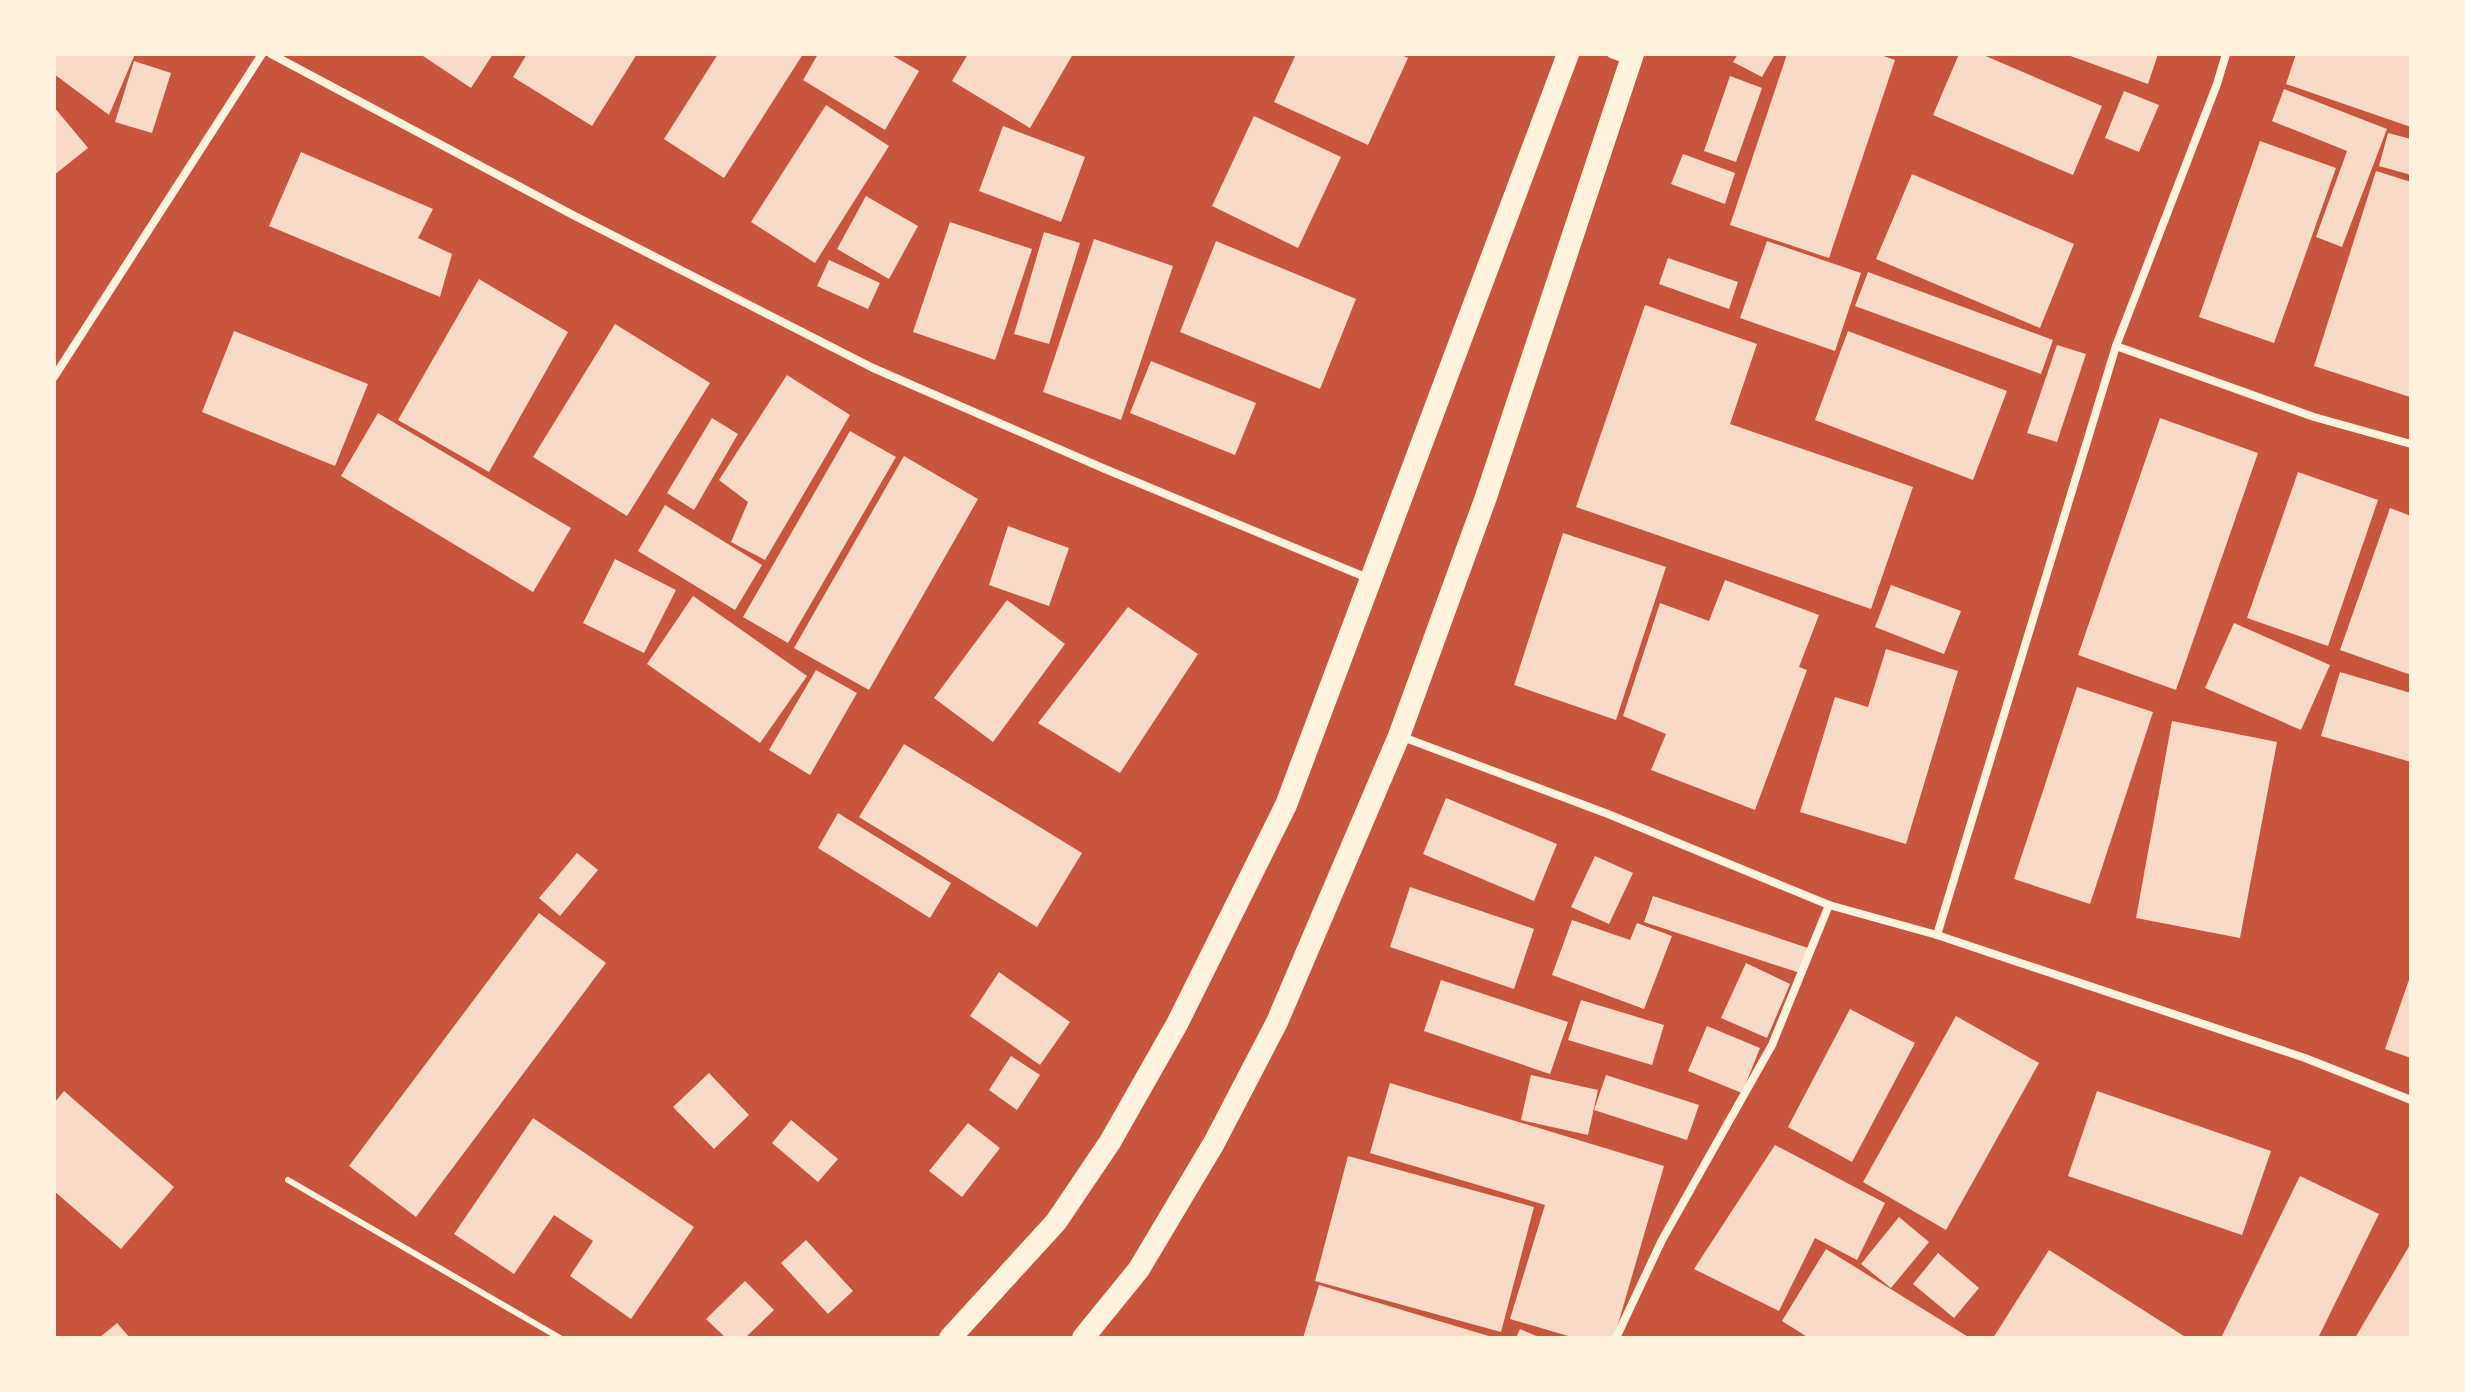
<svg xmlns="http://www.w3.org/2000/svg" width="2465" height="1392" font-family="'DM Sans',sans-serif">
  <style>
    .building { fill: #f7dbc8 }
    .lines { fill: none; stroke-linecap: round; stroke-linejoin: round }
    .service { stroke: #fff3e0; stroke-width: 6 }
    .minor { stroke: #fff3e0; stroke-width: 8 }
    .trunk { stroke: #fff3e0; stroke-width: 22 }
  </style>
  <rect width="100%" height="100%" fill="#c8553d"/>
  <g class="building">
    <polygon points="54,54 135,54 109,115 54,74"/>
    <polygon points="420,54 493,54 471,88"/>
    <polygon points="527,54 637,54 592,126 513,77"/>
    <polygon points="718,54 803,54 724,178 664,139"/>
    <polygon points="818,54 890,54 919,71 885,130 803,80"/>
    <polygon points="968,54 1073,54 1030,128 952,81"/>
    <polygon points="1296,54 1399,54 1408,58 1368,145 1274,102"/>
    <polygon points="1738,54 1775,54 1762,77 1733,62"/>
    <polygon points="1787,54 1878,54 1895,60 1829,258 1730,225"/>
    <polygon points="1959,54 1981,54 2102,106 2073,175 1933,115"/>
    <polygon points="2065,54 2158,54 2148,84"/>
    <polygon points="2296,54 2411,54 2411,127 2286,84"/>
    <polygon points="134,61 171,73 152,133 115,122"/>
    <polygon points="1730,76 1762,88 1736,162 1704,151"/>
    <polygon points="2284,89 2387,129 2342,247 2316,237 2347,151 2272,121"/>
    <polygon points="2124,91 2159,105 2139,152 2105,138"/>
    <polygon points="826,105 889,146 815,263 751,222"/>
    <polygon points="54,107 88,148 54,175"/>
    <polygon points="1254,116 1341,157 1298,248 1212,206"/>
    <polygon points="1003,126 1085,157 1061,222 979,191"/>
    <polygon points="2388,133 2411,139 2411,175 2379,166"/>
    <polygon points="2260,141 2336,168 2274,343 2199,317"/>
    <polygon points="301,152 433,209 418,238 452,254 440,297 269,226"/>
    <polygon points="1683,154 1735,173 1725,204 1671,184"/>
    <polygon points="2376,171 2411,182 2410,397 2314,366"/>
    <polygon points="1912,174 2074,244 2040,328 1876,259"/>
    <polygon points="866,196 918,226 889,279 837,249"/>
    <polygon points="950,222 1032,249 995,360 913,332"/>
    <polygon points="1044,232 1080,243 1049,344 1014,334"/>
    <polygon points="1094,239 1173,266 1121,420 1043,392"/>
    <polygon points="1216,241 1356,299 1320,389 1180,332"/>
    <polygon points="1767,241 1861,273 1835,351 1740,318"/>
    <polygon points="1668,258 1738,282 1729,309 1659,284"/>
    <polygon points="829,260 880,283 868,309 817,286"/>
    <polygon points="1868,272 2053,340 2041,374 1855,306"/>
    <polygon points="479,279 568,332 489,472 398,420"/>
    <polygon points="1645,305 1757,344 1730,424 1913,487 1871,609 1576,507"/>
    <polygon points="615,324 710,383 627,516 533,457"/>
    <polygon points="234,331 368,384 335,466 202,412"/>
    <polygon points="1848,331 2007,391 1973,480 1815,420"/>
    <polygon points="2057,345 2086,354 2057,442 2027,433"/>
    <polygon points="1151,361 1256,403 1235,455 1130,413"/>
    <polygon points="787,375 850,415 765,560 731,542 748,502 719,480"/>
    <polygon points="378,413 571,528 533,592 341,476"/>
    <polygon points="712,418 738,434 694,510 667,493"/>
    <polygon points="2160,418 2258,453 2176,690 2078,655"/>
    <polygon points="850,431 896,457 788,643 743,617"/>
    <polygon points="904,456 978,499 869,690 794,648"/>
    <polygon points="2298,472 2378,500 2328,646 2247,618"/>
    <polygon points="665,505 762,565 735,610 638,551"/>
    <polygon points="2390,508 2411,516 2411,675 2340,650"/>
    <polygon points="1008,526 1069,548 1049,606 989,585"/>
    <polygon points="1563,533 1666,567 1616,720 1514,685"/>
    <polygon points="615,559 676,590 644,653 583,623"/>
    <polygon points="1725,580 1819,615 1799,667 1807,670 1755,810 1651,770 1666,734 1623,716 1660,603 1709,621"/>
    <polygon points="1891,585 1961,611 1944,654 1875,627"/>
    <polygon points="693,596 807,676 760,743 647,664"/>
    <polygon points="1007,600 1065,644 993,742 934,698"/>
    <polygon points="1128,607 1198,654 1120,773 1038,723"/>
    <polygon points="2234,623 2330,665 2301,730 2205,688"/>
    <polygon points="1886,649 1958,671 1906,844 1800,812 1835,697 1868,707"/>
    <polygon points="816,670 857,693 810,775 769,750"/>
    <polygon points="2340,672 2411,693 2411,762 2321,736"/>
    <polygon points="2077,687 2153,712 2090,904 2014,879"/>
    <polygon points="2172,721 2277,742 2240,938 2136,918"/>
    <polygon points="904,744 1082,853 1037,927 859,817"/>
    <polygon points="1446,798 1557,844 1534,901 1423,854"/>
    <polygon points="838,813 951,883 930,918 818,848"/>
    <polygon points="577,853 598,870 560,916 539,898"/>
    <polygon points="1595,856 1633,873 1609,924 1571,907"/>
    <polygon points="1410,887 1534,929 1514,989 1390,947"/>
    <polygon points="1653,896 1808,948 1800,973 1644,922"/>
    <polygon points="539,913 606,963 416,1217 349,1166"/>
    <polygon points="1572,920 1630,940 1637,923 1672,936 1644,1009 1552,975"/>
    <polygon points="1746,963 1790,984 1767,1038 1721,1018"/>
    <polygon points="999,972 1070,1022 1040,1065 970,1016"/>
    <polygon points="2411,974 2411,1058 2385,1049"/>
    <polygon points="1441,980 1568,1022 1550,1074 1424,1031"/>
    <polygon points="1581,1000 1664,1025 1652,1065 1568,1040"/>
    <polygon points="1850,1009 1915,1043 1852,1162 1788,1127"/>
    <polygon points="1956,1016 2039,1063 1946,1230 1863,1182"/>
    <polygon points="1707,1026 1760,1048 1742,1093 1688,1071"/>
    <polygon points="1011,1056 1040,1075 1017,1110 989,1090"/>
    <polygon points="709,1073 749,1115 714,1149 673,1107"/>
    <polygon points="1531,1075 1598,1090 1588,1135 1521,1120"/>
    <polygon points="1606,1075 1699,1105 1687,1140 1594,1110"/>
    <polygon points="1390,1083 1664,1166 1614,1338 1575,1338 1510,1319 1545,1205 1370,1153"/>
    <polygon points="64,1091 174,1187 121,1249 54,1191 54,1103"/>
    <polygon points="2097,1091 2271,1151 2242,1235 2068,1176"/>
    <polygon points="533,1118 694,1227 631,1319 570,1276 593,1241 554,1215 514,1274 454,1234"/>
    <polygon points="791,1120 838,1159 818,1182 772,1143"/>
    <polygon points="968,1123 1000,1148 962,1197 929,1171"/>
    <polygon points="1775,1145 1885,1203 1857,1260 1815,1238 1779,1311 1694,1269"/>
    <polygon points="1348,1156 1534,1207 1501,1332 1315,1281"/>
    <polygon points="2300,1176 2379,1214 2318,1338 2221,1338"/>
    <polygon points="1899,1217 1929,1242 1891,1288 1861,1264"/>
    <polygon points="806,1240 853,1291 828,1314 781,1263"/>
    <polygon points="2411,1243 2411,1338 2355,1338"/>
    <polygon points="1826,1249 1889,1288 1970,1338 1809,1338 1782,1321"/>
    <polygon points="2049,1250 2187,1338 1993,1338"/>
    <polygon points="1938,1253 1979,1288 1954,1318 1913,1284"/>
    <polygon points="745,1281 774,1310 745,1338 726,1338 706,1319"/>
    <polygon points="1319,1285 1492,1337 1492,1338 1303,1338"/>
    <polygon points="117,1323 130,1338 99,1338"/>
    <polygon points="1520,1329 1541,1338 1516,1338"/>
  </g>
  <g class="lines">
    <polyline class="service" points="288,1180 560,1338"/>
    <g class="minor">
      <polyline points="271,54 571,214 873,368 1105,469 1370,579"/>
      <polyline points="1611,54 1630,61"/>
      <polyline points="2116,346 2314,417 2411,444"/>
      <polyline points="54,377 262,54"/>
      <polyline points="1400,736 1608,814 1829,905 1937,935 2305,1058 2411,1100"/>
      <polyline points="1937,935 2116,346 2217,84 2226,54"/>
      <polyline points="1616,1338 1662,1240 1772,1045 1829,905"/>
    </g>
    <g class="trunk">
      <polyline points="950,1338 1056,1222 1110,1142 1177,1024 1286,805 1568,54"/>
      <polyline points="1083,1338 1139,1269 1214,1143 1277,1022 1399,736 1486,497 1633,54"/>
    </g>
  </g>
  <rect width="2465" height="1392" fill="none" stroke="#fff3e0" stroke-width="112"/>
</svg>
